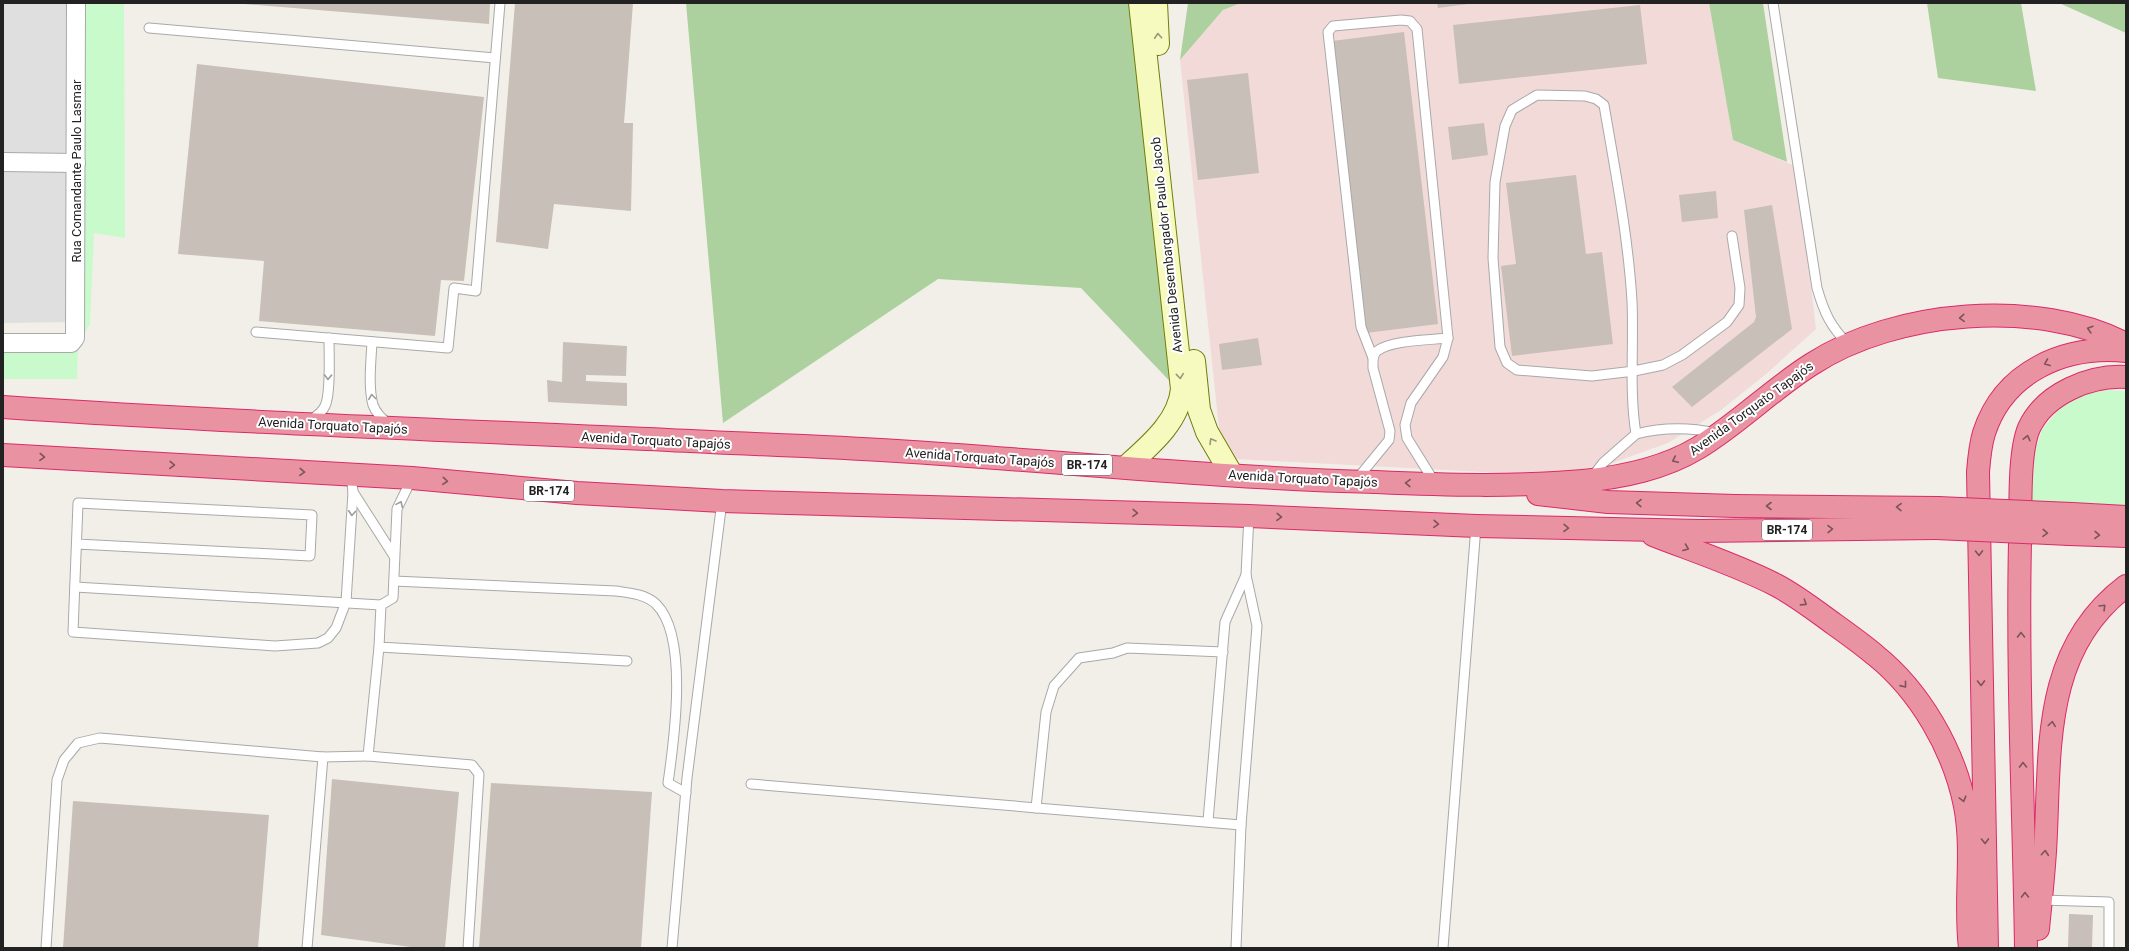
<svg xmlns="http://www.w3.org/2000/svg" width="2129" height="951" font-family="Roboto,sans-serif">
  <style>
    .residential { fill: #e0dfdf }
    .commercial { fill: #f2dad9 }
    .forest { fill: #add19e }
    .park { fill: #c8facc }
    .building { fill: #c7bfb8 }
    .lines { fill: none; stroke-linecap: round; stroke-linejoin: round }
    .lane-casing { stroke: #a9a9a9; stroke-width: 11 }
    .street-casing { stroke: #a9a9a9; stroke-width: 20 }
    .secondary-casing { stroke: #707d05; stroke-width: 24 }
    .highway-casing { stroke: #dc2a67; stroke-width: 24 }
    .lane { stroke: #fff; stroke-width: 9 }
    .street { stroke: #fff; stroke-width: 18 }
    .secondary { stroke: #f7fabf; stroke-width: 22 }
    .highway { stroke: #e892a2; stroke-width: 22 }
    .highway-bridge-casing { stroke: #dc2a67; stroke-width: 24; stroke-linecap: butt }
    .highway-bridge { stroke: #e892a2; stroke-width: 22 }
    .oneway { stroke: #979978 }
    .oneway2 { stroke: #7b545c }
    .oneway3 { stroke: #9c9c9c }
    .labels { text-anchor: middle; stroke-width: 4; stroke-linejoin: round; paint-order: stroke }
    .shield { fill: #fff; stroke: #646464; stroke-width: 1 }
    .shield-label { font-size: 12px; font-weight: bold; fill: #222 }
    .street-label { font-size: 13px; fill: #222; stroke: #fff }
  </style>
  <rect width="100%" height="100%" fill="#f2efe9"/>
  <polygon class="residential" points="3,3 72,3 72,322 3,323"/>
  <polygon class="commercial" points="1241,3 1709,3 1733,140 1797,167 1816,329 1765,375 1721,410 1668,443 1607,465 1539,475 1235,459 1219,428 1180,60 1223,10"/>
  <g class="forest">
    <polygon points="686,3 1132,3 1181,393 1081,288 938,279 723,423"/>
    <polygon points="1188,3 1241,3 1223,10 1180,60"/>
    <polygon points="1709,3 1763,3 1787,162 1733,140"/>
    <polygon points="1927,3 2021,3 2036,91 1938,78"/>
    <polygon points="2059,3 2126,3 2126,33"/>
  </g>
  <g class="park">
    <polygon points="85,3 124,3 125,238 94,233 90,324 85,333"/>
    <polygon points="3,348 78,348 77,379 3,379"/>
    <polygon points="2110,390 2126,391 2126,511 2031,503 2032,458 2043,428 2059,409 2077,394"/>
  </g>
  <g class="building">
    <polygon points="231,3 490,3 489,24"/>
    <polygon points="515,3 633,3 624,123 633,123 631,211 554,204 548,249 496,242"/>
    <polygon points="1437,3 1468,3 1468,4 1438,8"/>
    <polygon points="1640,5 1647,64 1459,84 1453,25"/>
    <polygon points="1404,32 1438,324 1366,333 1332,41"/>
    <polygon points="197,64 484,97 464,281 441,280 435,336 259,321 264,261 178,254"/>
    <polygon points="1248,73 1259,173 1198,180 1187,80"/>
    <polygon points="1484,123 1488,155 1452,160 1448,127"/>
    <polygon points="1576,175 1586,254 1602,252 1613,344 1512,356 1501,266 1516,264 1506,183"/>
    <polygon points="1716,191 1718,218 1682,222 1679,195"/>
    <polygon points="1772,205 1792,329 1692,407 1672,387 1754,322 1756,317 1744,210"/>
    <polygon points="1258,338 1262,365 1222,370 1219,344"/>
    <polygon points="563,342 627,346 626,376 586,375 586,381 627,383 627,406 548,402 547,380 562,382"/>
    <polygon points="332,779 459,792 445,948 418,948 321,935"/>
    <polygon points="491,783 652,792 641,948 479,948"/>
    <polygon points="73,801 269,815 258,948 63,948"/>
    <polygon points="2069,914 2093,915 2092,948 2068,948"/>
  </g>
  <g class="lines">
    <g class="lane-casing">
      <g id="lane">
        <path d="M1773,3L1817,288C1824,312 1830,326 1848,344"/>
        <polyline points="149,28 495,58"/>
        <polyline points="256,332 448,348 454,288 476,291 500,3"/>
        <path d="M372,342C371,362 368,386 373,405C376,413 382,419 389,424"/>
        <polyline points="1373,358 1361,327 1328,32 1333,26 1401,20 1410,21 1417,29 1448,338 1443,357 1411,403 1405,425 1407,438 1435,483"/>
        <path d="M309,421C315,417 322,413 325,406C331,394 329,353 329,338"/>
        <path d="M1636,434C1664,427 1688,427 1716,433"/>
        <path d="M1592,477L1603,463L1636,434C1629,391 1634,345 1632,301C1628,235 1615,170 1604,105L1596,99L1585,96L1537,95L1512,110L1505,126L1495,182L1493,258L1500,347L1507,363L1517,370L1592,376L1634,371L1663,365L1682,355L1727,322L1739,305L1740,288L1732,236"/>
        <path d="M1357,479L1389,440L1390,431L1373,368C1373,362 1372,355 1377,351C1391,340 1430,340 1448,338"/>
        <polyline points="353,492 394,556"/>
        <polyline points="77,544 310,556 312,515 78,503 73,632 275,646 318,643 328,638 336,628 346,602 353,492 351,475"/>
        <path d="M394,581L616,591C630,593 645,594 656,604C689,636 674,741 668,783L686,793"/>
        <polyline points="75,587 381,605 393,598 397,509 412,478"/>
        <polyline points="381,605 379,647 627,661"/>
        <polyline points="368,756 472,765 479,774 468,948"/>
        <polyline points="751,784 1241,825"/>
        <polyline points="1036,808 1046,712 1054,686 1079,658 1113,653 1127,648 1223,652"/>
        <polyline points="1208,821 1225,622 1246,575"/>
        <polyline points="2041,900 2109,902 2109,948"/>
        <polyline points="46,948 57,780 64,760 78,743 100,738 323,757"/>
        <polyline points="307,948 323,757 368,756 379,647"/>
        <polyline points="672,948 687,778 722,501"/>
        <polyline points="1236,948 1241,825 1257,626 1246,575 1249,516"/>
        <polyline points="1443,948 1476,526"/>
      </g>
    </g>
    <g class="street-casing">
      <g id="street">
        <polyline points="3,162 76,163"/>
        <polyline points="3,343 71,343 75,338 76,3"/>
      </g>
    </g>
    <g class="secondary-casing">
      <g id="secondary">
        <polyline points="1156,3 1158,44"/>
        <polyline points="1194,361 1199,410 1207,432 1232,475"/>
        <path d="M1126,467C1149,446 1179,422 1182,389L1140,3"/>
      </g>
    </g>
    <g class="highway-casing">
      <g id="highway">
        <path d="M3,407C224,422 446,430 668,440C744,444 821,446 897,451C1057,461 1216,478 1376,482C1445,485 1515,487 1583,481C1623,477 1663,469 1698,448C1738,424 1772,389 1812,364C1895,310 2038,298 2126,344"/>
        <polyline points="3,455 412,478 577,493 722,501 1249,516 1476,526 1700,531 1936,528"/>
        <polyline points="1538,494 1608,502 1735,506 1938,508"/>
        <polyline points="2072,514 2126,517"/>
        <polyline points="2069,534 2126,536"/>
        <path d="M1653,535C1694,551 1737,565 1776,585C1797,596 1816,611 1834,624C1848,634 1862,644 1875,655C1920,691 1954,750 1965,806C1974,853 1964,901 1970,948"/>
        <path d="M2038,929C2041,897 2045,865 2046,832C2050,741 2045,647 2126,586"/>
        <path d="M1987,948L1978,472C1979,459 1980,446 1984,433C2004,371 2065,345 2126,351"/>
        <path d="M2026,948C2024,813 2017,677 2020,542C2021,512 2018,454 2029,428C2045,393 2091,375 2126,377"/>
      </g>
    </g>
    <use href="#lane" class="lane"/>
    <use href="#street" class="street"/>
    <use href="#secondary" class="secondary"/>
    <use href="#highway" class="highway"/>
    <g class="highway-bridge-casing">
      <g id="highway-bridge">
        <polyline points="1938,508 2072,514"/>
        <polyline points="1936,528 2069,534"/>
      </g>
    </g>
    <use href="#highway-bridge" class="highway-bridge"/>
  </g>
  <defs><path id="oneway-chevron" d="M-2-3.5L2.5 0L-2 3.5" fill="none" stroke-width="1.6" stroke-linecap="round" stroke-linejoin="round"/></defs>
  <g class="oneway">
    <use href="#oneway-chevron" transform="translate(1158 36) rotate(-93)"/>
    <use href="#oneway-chevron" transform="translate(1180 376) rotate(84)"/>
    <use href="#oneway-chevron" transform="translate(1212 441) rotate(-121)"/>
  </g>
  <g class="oneway2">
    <use href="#oneway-chevron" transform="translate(1962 318) rotate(176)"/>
    <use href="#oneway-chevron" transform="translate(2090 329) rotate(-163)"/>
    <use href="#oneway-chevron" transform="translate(2047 363) rotate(158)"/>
    <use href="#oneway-chevron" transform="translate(2027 438) rotate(-76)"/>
    <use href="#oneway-chevron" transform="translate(42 457) rotate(3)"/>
    <use href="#oneway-chevron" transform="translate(1675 460) rotate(155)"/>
    <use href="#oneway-chevron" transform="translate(172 465) rotate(3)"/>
    <use href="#oneway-chevron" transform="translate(302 472) rotate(3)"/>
    <use href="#oneway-chevron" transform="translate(445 481) rotate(5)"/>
    <use href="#oneway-chevron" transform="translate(1408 483) rotate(-178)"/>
    <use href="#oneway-chevron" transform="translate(1639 503) rotate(-178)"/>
    <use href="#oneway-chevron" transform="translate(1769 506) rotate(180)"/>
    <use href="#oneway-chevron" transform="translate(1899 507) rotate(-179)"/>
    <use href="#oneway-chevron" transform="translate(1135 513) rotate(2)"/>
    <use href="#oneway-chevron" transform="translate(1279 517) rotate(3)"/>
    <use href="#oneway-chevron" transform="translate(1436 524) rotate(3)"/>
    <use href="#oneway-chevron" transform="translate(1566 528) rotate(1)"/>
    <use href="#oneway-chevron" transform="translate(1830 529) rotate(-1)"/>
    <use href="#oneway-chevron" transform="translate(2045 533) rotate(3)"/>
    <use href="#oneway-chevron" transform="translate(2097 535) rotate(2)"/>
    <use href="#oneway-chevron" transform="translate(1686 548) rotate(21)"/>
    <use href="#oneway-chevron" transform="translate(1979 553) rotate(89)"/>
    <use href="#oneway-chevron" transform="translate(1804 603) rotate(33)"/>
    <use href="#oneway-chevron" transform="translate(2103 607) rotate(-45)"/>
    <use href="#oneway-chevron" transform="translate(2021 635) rotate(-91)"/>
    <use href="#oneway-chevron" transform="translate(1981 683) rotate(89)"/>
    <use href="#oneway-chevron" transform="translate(1904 685) rotate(51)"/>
    <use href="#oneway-chevron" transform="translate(2052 724) rotate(-82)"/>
    <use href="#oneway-chevron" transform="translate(2023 765) rotate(-91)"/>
    <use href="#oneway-chevron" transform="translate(1963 799) rotate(75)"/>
    <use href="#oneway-chevron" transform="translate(1985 841) rotate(89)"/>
    <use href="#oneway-chevron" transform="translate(2045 853) rotate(-85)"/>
    <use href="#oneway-chevron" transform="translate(2025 895) rotate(-91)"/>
  </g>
  <g class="oneway3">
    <use href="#oneway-chevron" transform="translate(328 377) rotate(92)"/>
    <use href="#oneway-chevron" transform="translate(372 397) rotate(-97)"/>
    <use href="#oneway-chevron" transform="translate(400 504) rotate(-66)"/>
    <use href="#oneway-chevron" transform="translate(352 513) rotate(94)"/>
  </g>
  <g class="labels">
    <g class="shield">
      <rect x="1062" y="455" width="50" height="20" rx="3"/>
      <rect x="524" y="481" width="50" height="20" rx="3"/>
      <rect x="1762" y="520" width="50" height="20" rx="3"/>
    </g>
    <g class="shield-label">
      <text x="1087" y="469">BR-174</text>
      <text x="549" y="495">BR-174</text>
      <text x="1787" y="534">BR-174</text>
    </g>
    <g class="street-label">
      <text transform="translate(76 171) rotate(-90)" y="5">Rua Comandante Paulo Lasmar</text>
      <text transform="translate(1166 245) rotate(-96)" y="5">Avenida Desembargador Paulo Jacob</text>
      <text transform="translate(1751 408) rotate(-36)" y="5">Avenida Torquato Tapajós</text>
      <text transform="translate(333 425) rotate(3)" y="5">Avenida Torquato Tapajós</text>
      <text transform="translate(656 440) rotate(3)" y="5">Avenida Torquato Tapajós</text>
      <text transform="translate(980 457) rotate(4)" y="5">Avenida Torquato Tapajós</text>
      <text transform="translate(1303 478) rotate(3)" y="5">Avenida Torquato Tapajós</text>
    </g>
  </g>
  <rect width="2129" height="951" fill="none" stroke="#222222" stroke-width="8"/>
</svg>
